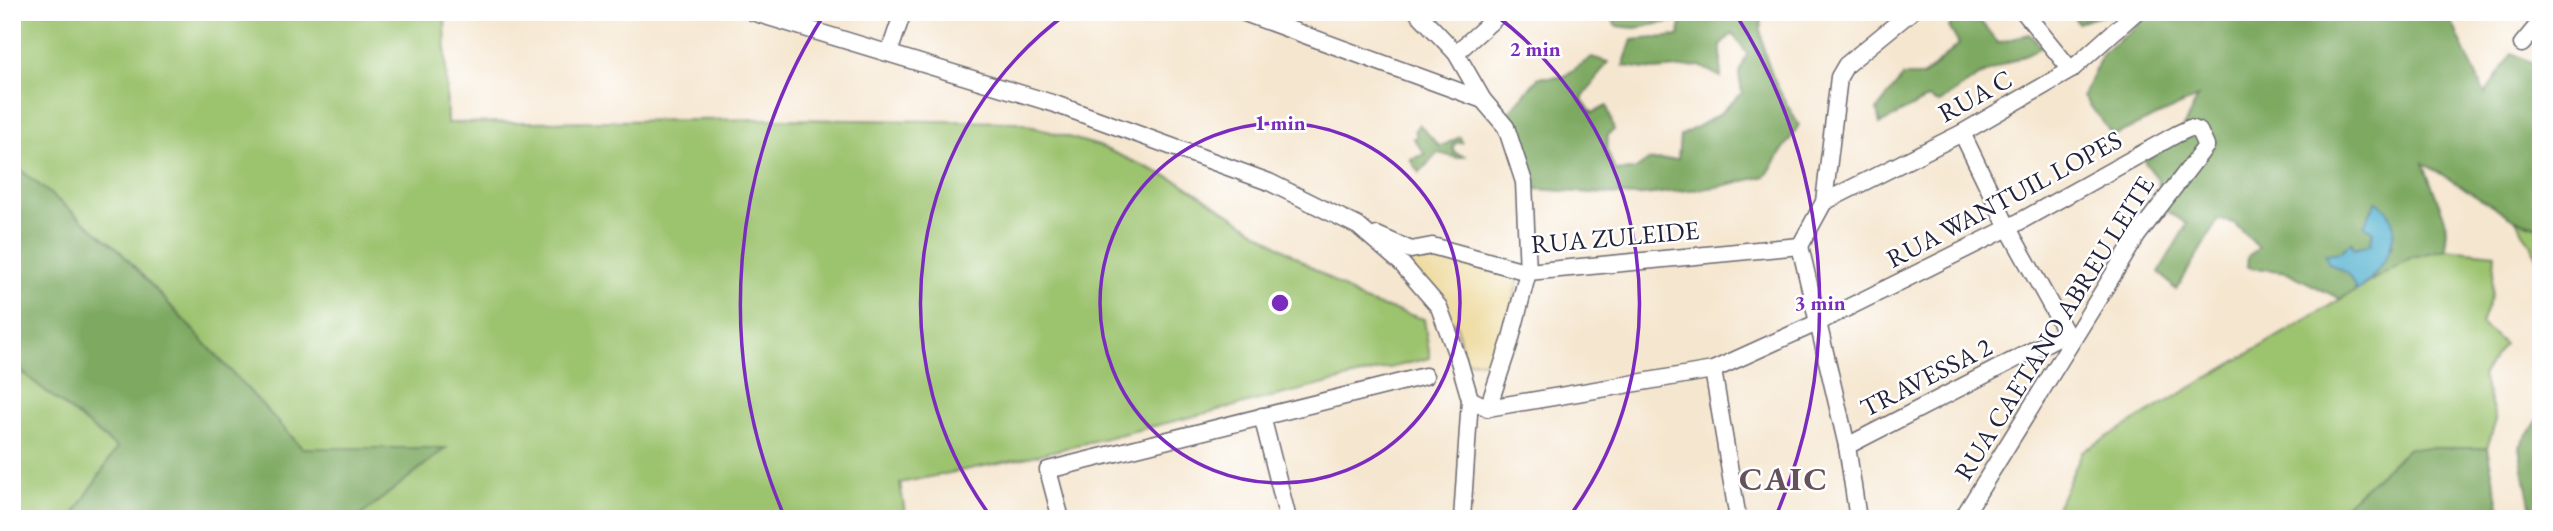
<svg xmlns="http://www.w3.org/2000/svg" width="2553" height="531" font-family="'EB Garamond',serif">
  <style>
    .green { fill: #9cc36e; stroke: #5f7254; stroke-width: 2 }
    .forest { fill: #7da961; stroke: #50664e; stroke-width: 2 }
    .sand { fill: #eeda9e; stroke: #887e6c; stroke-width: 2 }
    .water { fill: #50b0cf; stroke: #396985; stroke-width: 2 }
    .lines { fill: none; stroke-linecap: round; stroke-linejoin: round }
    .minor-casing { stroke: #6c676f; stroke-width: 19 }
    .minor { stroke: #fff; stroke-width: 16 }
    .ring { fill: none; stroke: #7b2cbf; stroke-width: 3.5 }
    .labels { text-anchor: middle; stroke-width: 5; stroke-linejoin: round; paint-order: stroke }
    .street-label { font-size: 26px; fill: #22223b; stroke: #fff }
    .district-label { font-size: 33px; font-weight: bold; letter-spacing: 2px; fill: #66525a; stroke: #fff }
    .centre { fill: #7b2cbf; stroke: #fff; stroke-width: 3.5 }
    .ring-label { font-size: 21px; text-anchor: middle; font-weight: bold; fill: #7b2cbf; stroke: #fff; stroke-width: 5; stroke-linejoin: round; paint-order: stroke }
  </style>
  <rect width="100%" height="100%" fill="#fff"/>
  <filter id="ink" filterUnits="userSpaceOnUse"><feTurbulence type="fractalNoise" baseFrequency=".0143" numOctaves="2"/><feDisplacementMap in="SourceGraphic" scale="14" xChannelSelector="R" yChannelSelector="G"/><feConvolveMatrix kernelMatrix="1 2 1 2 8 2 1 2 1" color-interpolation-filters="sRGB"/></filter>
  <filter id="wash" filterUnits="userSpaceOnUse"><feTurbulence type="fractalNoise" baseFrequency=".00686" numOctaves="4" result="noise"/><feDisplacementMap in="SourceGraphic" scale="28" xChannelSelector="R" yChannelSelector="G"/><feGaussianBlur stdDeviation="1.57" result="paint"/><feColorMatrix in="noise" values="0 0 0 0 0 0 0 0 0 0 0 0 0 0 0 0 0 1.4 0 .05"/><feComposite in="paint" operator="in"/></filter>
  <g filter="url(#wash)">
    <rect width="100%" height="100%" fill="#f5e6cf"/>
    <g class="green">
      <polygon points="12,12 445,12 447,123 774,119 1016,122 1099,146 1180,182 1364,301 1424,319 1430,358 1029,457 900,483 906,519 356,519 445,448 302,448 117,248 12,163"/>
      <polygon points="2516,220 2541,228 2541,263"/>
      <polygon points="2447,249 2495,254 2492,294 2481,324 2504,344 2482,376 2496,420 2487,448 2409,448 2330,519 2052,519 2082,452 2412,257"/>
      <polygon points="12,364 117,448 71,519 12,519"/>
    </g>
    <g class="forest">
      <path d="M1609,12H1761C1757,53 1778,91 1799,125L1766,176L1717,187L1634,196L1535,189L1519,154L1508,113L1539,77H1563L1592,57L1608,62L1582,99L1592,113L1607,106L1614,130L1608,135L1607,150L1615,171L1634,170L1647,161L1678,159L1680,136L1718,115L1742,93L1739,74L1747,54L1733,33L1721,45V77L1700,66L1654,70L1623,66L1632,40L1679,36L1681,20L1635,28L1616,26Z"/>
      <polygon points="1958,12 1973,12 1998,43 2029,34 2042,47 1979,76 1938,103 1928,98 1880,124 1877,110 1903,76 1924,76 1959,44 1949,27"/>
      <polygon points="2070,12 2114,12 2078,23"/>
      <path d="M2154,12H2452L2451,20L2485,94L2512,53L2541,67V228L2516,220L2423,163L2445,219L2447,249L2412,257L2371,281L2393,244L2373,232L2370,245L2354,249L2352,242L2329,264C2344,270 2352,273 2356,291L2340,299L2287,272L2247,267L2248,256L2259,248L2234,223L2219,219L2176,290L2159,272L2187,224L2166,210L2157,178L2144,161L2176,142L2198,97L2113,136L2083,96L2103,53Z"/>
      <polygon points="1419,124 1440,147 1460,137 1462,143 1455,143 1453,148 1455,153 1464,156 1458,158 1438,153 1419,173 1410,159 1425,154 1413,138 1417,137 1415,130"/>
      <polygon points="12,163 117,248 302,448 446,448 356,519 71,519 117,448 12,364"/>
      <polygon points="2541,415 2541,519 2532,515 2519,448"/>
      <polygon points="2409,448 2487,448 2502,519 2330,519"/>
    </g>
    <polygon class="sand" points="1395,250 1519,277 1497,362 1464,361 1457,327"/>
    <path class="water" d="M2376,201C2380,204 2386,209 2389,213C2404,239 2377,278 2356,291C2352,274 2344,270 2329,264L2325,254L2341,252L2351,242L2354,249L2370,245L2373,232L2364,226Z"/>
  </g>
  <g filter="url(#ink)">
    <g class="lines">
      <g class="minor-casing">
        <g id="minor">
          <polyline points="752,12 1055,104 1269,182 1358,226 1401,263 1439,307 1459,361 1470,399 1462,519"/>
          <polyline points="1242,12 1483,100"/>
          <polyline points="1417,12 1456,53 1483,100 1506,127 1524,182 1528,272 1510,342 1488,408"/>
          <polyline points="2024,12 2071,70"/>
          <polyline points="2522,44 2541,21"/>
          <polyline points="889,53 903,12"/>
          <polyline points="1456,53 1502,12"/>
          <polyline points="1962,133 2008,228 2070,340"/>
          <polyline points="1824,202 1962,133 2071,70 2136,12"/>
          <polyline points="1377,235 1411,250 1432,246 1528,272 1800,246"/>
          <polyline points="1800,246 1847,446 1858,519"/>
          <polyline points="1800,246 1824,202 1839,77 1846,65 1911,12"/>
          <polyline points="1713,370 1738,519"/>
          <polyline points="1470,399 1488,408 1713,370 1819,322 2008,228 2177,134 2190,128 2199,131 2206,146 2137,236 1962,519"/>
          <polyline points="1262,416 1288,519"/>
          <polyline points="1847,446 2066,333"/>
          <polyline points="1061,519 1048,470 1425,376"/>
        </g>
      </g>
      <use href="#minor" class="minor"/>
    </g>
  </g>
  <g class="ring">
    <circle cx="1280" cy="303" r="180"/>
    <path d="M991 517A360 360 0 0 1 1066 14M1494 14A360 360 0 0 1 1569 517"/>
    <path d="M785 518A540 540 0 0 1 825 13M1735 13A540 540 0 0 1 1775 518"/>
  </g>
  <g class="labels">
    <g class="street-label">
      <text transform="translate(1975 96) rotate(-29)" y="9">RUA C</text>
      <text transform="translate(2004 199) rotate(-28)" y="9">RUA WANTUIL LOPES</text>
      <text transform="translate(1615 237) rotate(-5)" y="9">RUA ZULEIDE</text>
      <text transform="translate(2054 328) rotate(-58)" y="9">RUA CAETANO ABREU LEITE</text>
      <text transform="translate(1926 377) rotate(-27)" y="9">TRAVESSA 2</text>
    </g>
    <g class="district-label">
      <text x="1784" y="490">CAIC</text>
    </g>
  </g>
  <circle cx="1280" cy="303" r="10" class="centre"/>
  <g class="ring-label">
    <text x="1535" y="56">2 min</text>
    <text x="1280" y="130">1 min</text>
    <text x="1820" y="310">3 min</text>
  </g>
  <rect width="2553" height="531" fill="none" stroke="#fff" stroke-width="42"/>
</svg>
